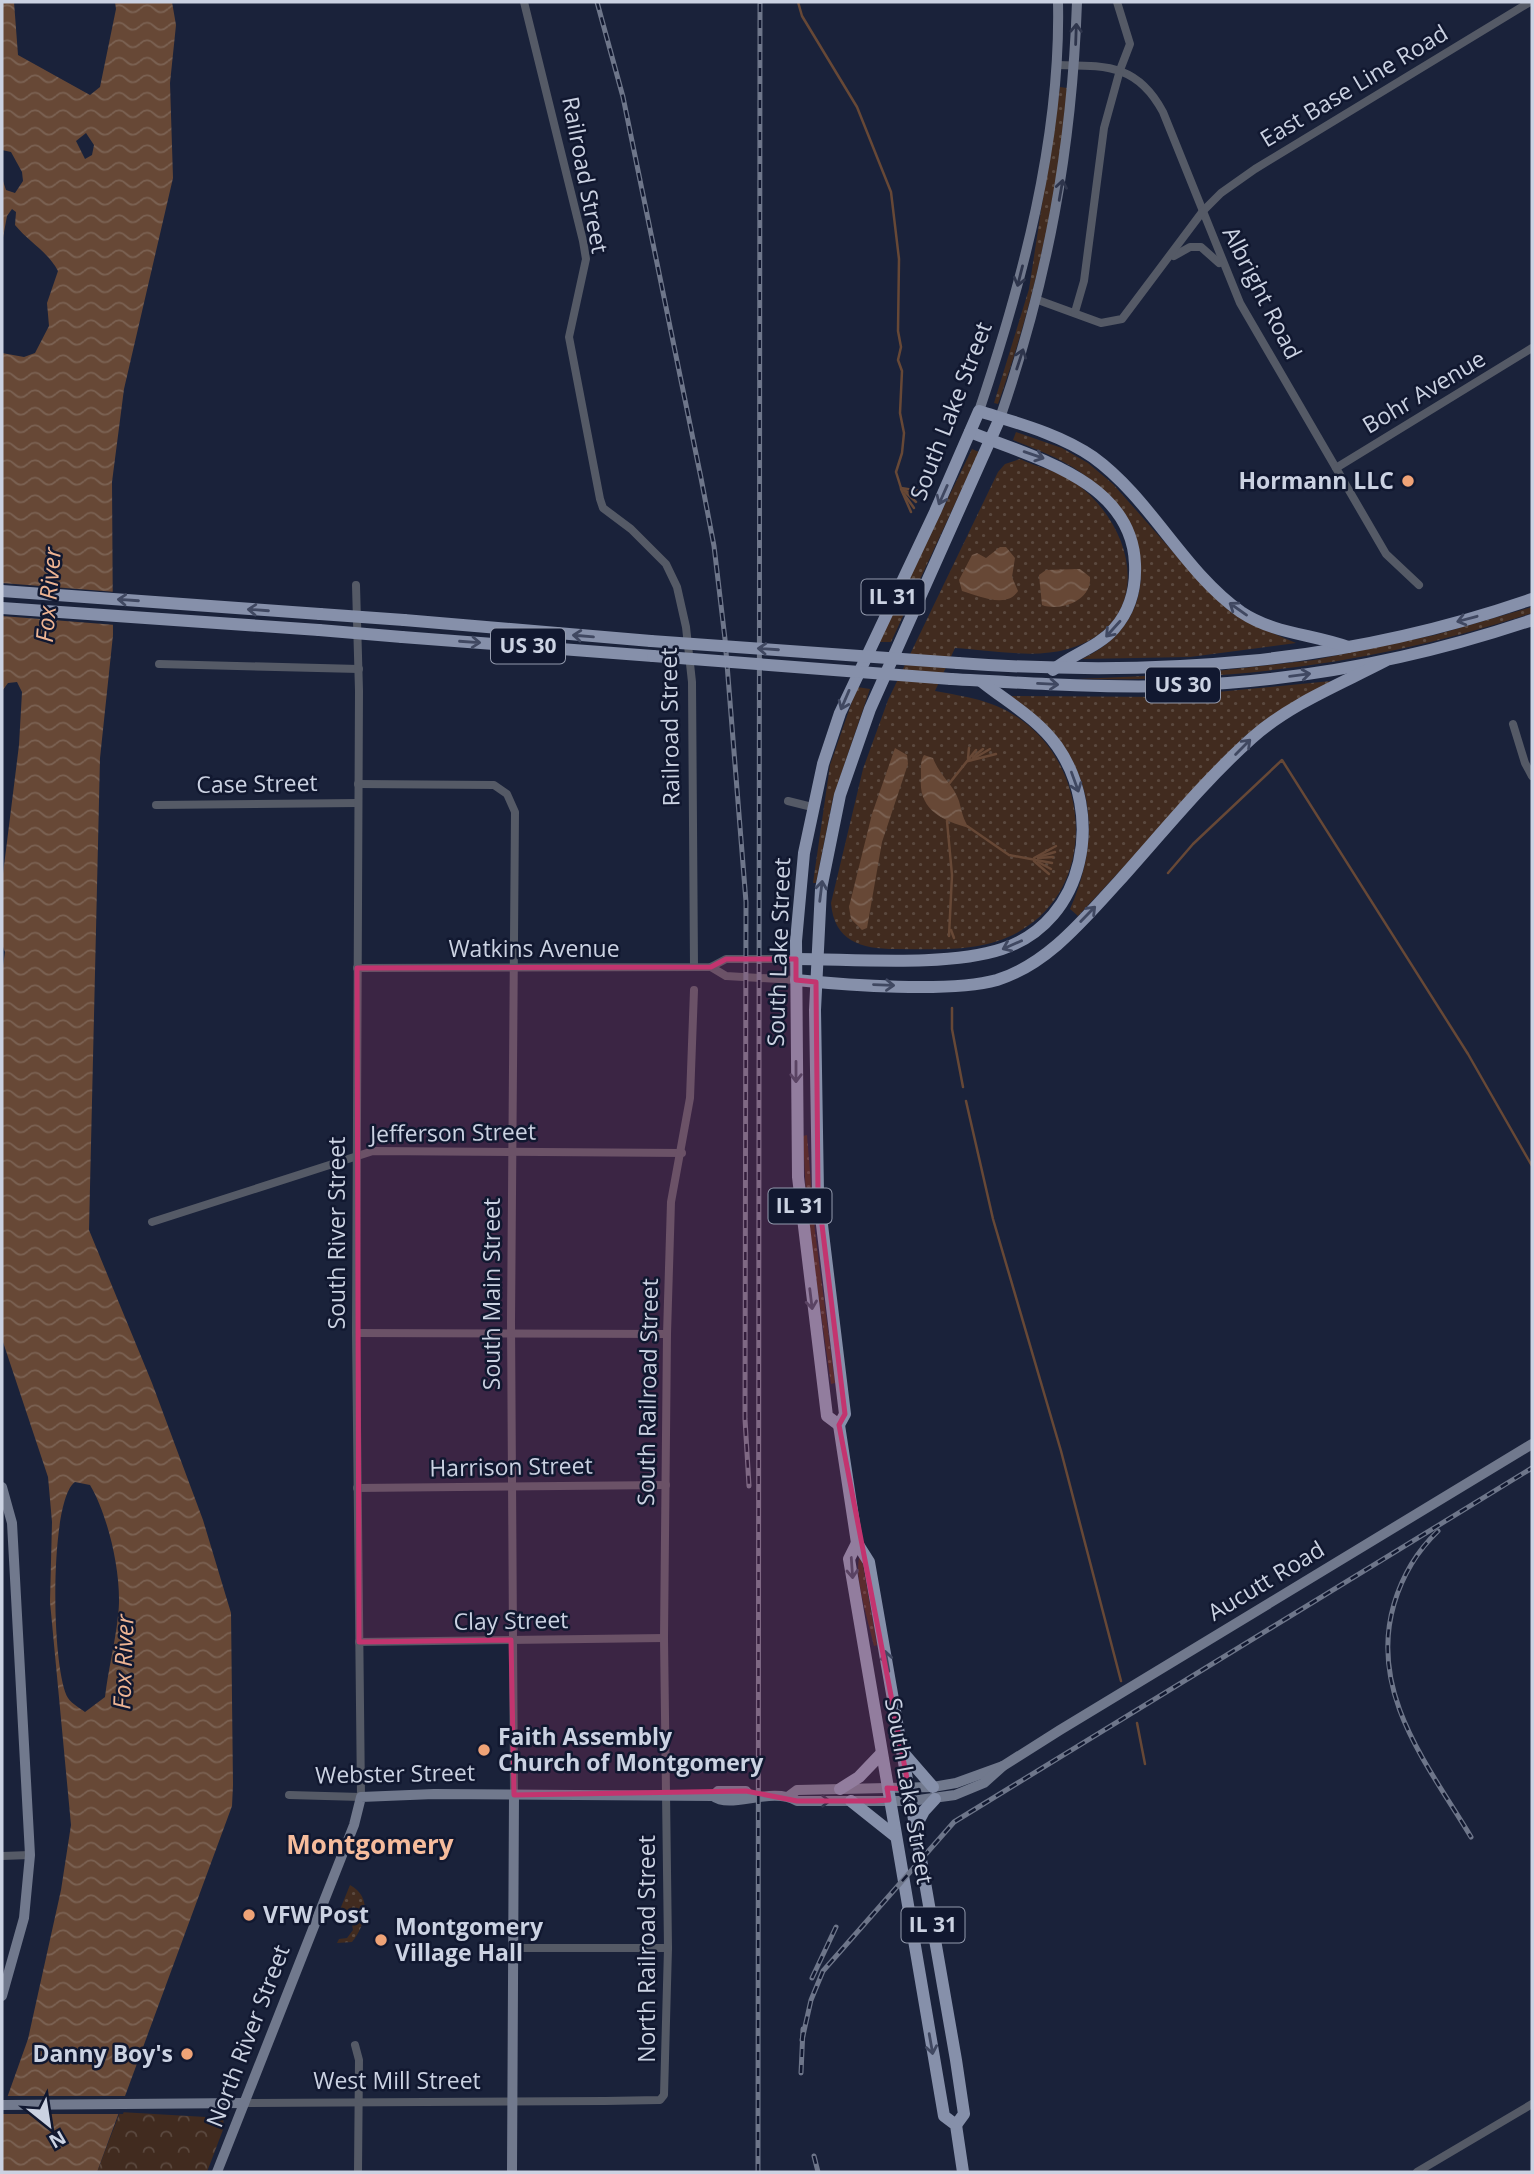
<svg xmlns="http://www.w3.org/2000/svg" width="1534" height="2174" font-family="'Open Sans',sans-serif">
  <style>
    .grass { fill: url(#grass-dots) }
    .park { fill: url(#park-crowns) }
    .water { fill: url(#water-waves); fill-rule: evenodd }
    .pier { fill: #1a223a }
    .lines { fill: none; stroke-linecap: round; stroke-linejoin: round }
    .stream { stroke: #674836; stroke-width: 2.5 }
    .street { stroke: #555a66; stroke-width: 8 }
    .secondary { stroke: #71798d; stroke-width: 10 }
    .primary { stroke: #8690aa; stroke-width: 12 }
    .rail-casing { stroke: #6e768a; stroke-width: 5 }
    .rail { stroke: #111830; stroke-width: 2.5; stroke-dasharray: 8; stroke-linecap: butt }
    .primary-bridge { stroke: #8690aa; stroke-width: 12 }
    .oneway { stroke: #2e354c }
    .oneway2 { stroke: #404861 }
    .marked { fill: #c3346f; fill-opacity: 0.2; stroke: #c3346f; stroke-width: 5; stroke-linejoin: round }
    .poi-dot { fill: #efa377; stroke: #111830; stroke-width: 2.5 }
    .labels { text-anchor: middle; stroke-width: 5; stroke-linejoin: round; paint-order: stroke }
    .shield { fill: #111830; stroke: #939aad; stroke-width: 2 }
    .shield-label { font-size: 21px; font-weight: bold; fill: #cbd2e2 }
    .street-label { font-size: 23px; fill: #cbd2e2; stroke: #111830 }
    .poi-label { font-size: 23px; font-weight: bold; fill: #cbd2e2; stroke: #111830; text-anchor: start }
    .water-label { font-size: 24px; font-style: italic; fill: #eeb493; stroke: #111830 }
    .quarter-label { font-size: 26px; font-weight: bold; fill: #f6bc9c; stroke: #111830 }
  </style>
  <defs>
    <pattern id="grass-dots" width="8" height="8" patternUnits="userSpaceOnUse" patternTransform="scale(1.75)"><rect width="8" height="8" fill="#412b1f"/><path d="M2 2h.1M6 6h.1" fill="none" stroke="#5b493f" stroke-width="1.8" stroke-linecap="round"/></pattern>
    <pattern id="park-crowns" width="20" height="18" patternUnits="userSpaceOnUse" patternTransform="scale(1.75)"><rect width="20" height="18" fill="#412b1f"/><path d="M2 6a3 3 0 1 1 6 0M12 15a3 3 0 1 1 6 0" fill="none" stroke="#5b493f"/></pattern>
    <pattern id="water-waves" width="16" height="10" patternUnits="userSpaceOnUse" patternTransform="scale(1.75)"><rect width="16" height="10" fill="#674836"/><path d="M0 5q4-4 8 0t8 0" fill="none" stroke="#7b6253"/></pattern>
  </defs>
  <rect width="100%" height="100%" fill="#1a223a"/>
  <g class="grass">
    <path d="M1060,87L1067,88C1058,196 1034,302 998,404L994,403L1029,289Z"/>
    <path d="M1016,432L1062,448L1088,463L1113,484L1189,570L1256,626L1296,643L1190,657L1082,659C1164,621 1154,530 1090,479C1067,461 1041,451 1013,440Z"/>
    <polygon points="972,449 979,452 891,642 878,642"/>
    <path d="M1020,459C1036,467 1057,470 1074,482C1136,525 1157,623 1068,649C1034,659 990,650 955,648L935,691C967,697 993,700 1020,719C1090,767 1099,886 1020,931C982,953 937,949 895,949C861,949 834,941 831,903L863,769L888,700L998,472L1005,464Z"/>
    <path d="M1532,607V613C1384,662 1234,682 1078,679L1190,674L1314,660L1435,635Z"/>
    <path d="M1331,681L1261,723L1244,737L1078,916L1070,909C1108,823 1089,747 1009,696L1165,697Z"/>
    <polygon points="857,687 870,689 833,798 816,883 813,883 830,765"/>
    <polygon points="807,1135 815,1232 835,1383 831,1384 807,1216 803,1136"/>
    <path d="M861,1554L877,1645L874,1646C870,1627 851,1568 861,1554Z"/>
    <path d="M350,1885C373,1897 366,1925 352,1942L337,1943L339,1939L347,1938L353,1930L351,1920L339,1912Z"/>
  </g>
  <polygon class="park" points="120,2112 223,2118 224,2127 207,2172 97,2172"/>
  <g class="water">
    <path d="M2,2H14L18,55L90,95L100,87L116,9L115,2H172L176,25L170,83L173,178L124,389L112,482L113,635L100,758L89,1230L152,1383L203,1520L231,1613L233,1785L232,1806L97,2172H2V2112L28,2039L61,1890L71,1825L50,1602L52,1522L48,1477L2,1339V973L5,952L2,944V882L19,745L22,692L17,682L8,683L2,691V353L24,357L35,353L49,326L47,303L58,271C48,252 29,242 15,225L16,212L12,209L7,216L2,243V178L6,190L15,193L23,181L22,172L11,152L2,150ZM86,133L94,145L92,155L85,159L76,141ZM75,1482L90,1485C109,1517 123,1579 118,1616C115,1644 108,1670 105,1697L85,1712C80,1708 72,1704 68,1698C51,1670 49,1500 75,1482Z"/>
    <path d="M1000,547H1006L1015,558L1012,577L1018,591C1007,609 979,596 962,591L959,580L972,555L977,553L986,558Z"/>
    <path d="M1080,569L1090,577C1092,600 1061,612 1042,605L1039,575L1046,570Z"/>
    <polygon points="895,748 907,755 908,764 882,842 867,928 862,930 851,919 849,907 872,814"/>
    <path d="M924,755L933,758C939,775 954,785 959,801C962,812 963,819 969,828C941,820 918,809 921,777C921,768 920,762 924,755Z"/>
  </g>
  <g class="pier">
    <polygon points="2,583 116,592 116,625 2,616"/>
    <polygon points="4,2096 129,2096 123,2114 2,2114"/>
  </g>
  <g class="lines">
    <g class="stream">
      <polyline points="798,2 802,16 857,107 891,192 899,259 898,331 901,347 898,360 902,371 900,413 904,433 902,453 896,472 901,488 916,502"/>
      <polyline points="901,488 920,491"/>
      <polyline points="901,489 911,512"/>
      <polyline points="904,490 918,497"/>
      <polyline points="904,494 914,508"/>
      <polyline points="973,757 983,749"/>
      <polyline points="968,758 969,748"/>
      <polyline points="971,760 990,749"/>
      <polyline points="968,761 996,754"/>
      <polyline points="948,785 976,750"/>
      <polyline points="947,821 952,875 949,936"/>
      <polyline points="967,826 1009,855 1052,863"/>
      <polyline points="1038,857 1055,852"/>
      <polyline points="1034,858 1056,846"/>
      <polyline points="1038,858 1053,857"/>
      <polyline points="1034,861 1049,874"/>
      <polyline points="1038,862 1051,869"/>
      <polyline points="1168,873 1193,844 1282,760 1468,1054 1532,1166"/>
      <polyline points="951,930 954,938"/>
      <polyline points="952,1008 952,1029 963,1087"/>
      <polyline points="966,1101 993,1219 1061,1451 1121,1681"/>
      <polyline points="1137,1723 1145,1764"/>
    </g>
    <g class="street">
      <polyline points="524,2 583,241 586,259 569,337 600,499 603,508 631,529 666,564 677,587 686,627 692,682 694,967"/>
      <path d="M1056,65C1105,66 1137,63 1163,112L1240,303L1386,554L1419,585"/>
      <polyline points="1174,256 1190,247 1201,247 1219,263"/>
      <polyline points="1038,300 1101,323 1122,319 1203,211 1221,193 1255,169 1530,2"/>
      <polyline points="1075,312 1084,281 1104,128 1120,70 1130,44 1117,2"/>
      <polyline points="1336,468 1532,348"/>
      <polyline points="159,664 359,669"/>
      <polyline points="1513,724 1525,763 1532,776"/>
      <polyline points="358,784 494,785 507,794 515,812 511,1322 514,1795"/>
      <polyline points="788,801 812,807"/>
      <polyline points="156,805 358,803"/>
      <polyline points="711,967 726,976 796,980"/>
      <polyline points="357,968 711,967 726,959 796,959"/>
      <polyline points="152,1222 373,1151 682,1153"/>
      <polyline points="356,1333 667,1334"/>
      <polyline points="357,1488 666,1485"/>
      <polyline points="359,1642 664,1638"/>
      <polyline points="289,1795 361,1797 356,1333 359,691 356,585"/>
      <polyline points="2,1856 30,1855"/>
      <polyline points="514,1948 668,1948"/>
      <polyline points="355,2045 359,2060 358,2172"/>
      <polyline points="244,2103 605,2101 660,2100 664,2095 668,1948 664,1638 667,1334 671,1202 690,1098 694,990"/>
      <polyline points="1417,2172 1532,2104"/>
    </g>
    <g class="secondary">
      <path d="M979,411C1022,283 1061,138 1058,2"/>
      <path d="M1000,418C1048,279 1072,149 1077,2"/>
      <polyline points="2,1487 12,1523 30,1855 24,1918 2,1996"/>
      <polyline points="713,1796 718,1791 746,1791 750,1796"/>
      <polyline points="789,1796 797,1790 933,1787 956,1783 1003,1766"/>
      <polyline points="2,2105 244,2103"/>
      <path d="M217,2172L354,1825L361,1797L434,1794L713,1796C731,1810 771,1786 797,1801H911L955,1795L984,1783L1003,1766L1060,1730L1532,1444"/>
      <polyline points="512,2172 514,1795"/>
    </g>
    <g class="primary">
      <path d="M970,432C1031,457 1132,480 1135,564C1136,587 1130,611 1114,629C1097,648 1072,654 1053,670"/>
      <polyline points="2,591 320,614"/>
      <polyline points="2,608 319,630"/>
      <polyline points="404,620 651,641"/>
      <polyline points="402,637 653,656"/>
      <path d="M958,663C1157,677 1342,665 1532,599"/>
      <path d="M951,679C1025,683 1099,688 1173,686C1295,682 1417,659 1532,620"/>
      <path d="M796,959C854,959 948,967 1002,949C1087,921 1104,813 1057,746C1037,718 1007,702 981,681"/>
      <path d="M796,980C846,985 950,993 997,980C1048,964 1084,919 1119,881C1162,833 1204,781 1252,738C1290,704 1341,684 1385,661"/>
      <path d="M839,1425L827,1416L798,1177L796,941L804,853L823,764L840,713L935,512L979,411C1017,423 1060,434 1093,457C1151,499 1183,571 1241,612C1274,634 1312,634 1348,647"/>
      <polyline points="857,1543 849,1559 944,2116 956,2125 963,2172"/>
      <polyline points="906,1756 933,1787"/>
      <polyline points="840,1789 859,1777 881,1754"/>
      <polyline points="851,1801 895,1836"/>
      <polyline points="916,1826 924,1811 935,1799"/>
      <polyline points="956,2125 964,2114 956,2060 869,1562 857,1543 839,1425 845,1414 818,1192 815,1010 821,889 840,795 870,709 1000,418"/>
    </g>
    <g class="rail-casing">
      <g id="rail">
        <polyline points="597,2 623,97 701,478 714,546 725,639 746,902 745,1419 749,1486"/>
        <path d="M1438,1531C1417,1551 1402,1577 1394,1604C1368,1693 1428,1765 1471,1837"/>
        <polyline points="812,1978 836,1927"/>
        <polyline points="802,2040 811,2000 823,1971 954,1822 1532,1468"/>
        <polyline points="801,2073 803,2029"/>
        <polyline points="814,2156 818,2172"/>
        <polyline points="758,2172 760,2"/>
      </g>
    </g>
    <use href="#rail" class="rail"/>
    <g class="primary-bridge">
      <polyline points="320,614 404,620"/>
      <polyline points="319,630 402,637"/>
      <polyline points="651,641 958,663"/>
      <polyline points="653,656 951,679"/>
    </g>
  </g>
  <defs><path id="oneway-shaft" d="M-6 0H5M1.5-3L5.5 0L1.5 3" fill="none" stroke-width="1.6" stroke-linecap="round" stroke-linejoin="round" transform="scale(1.75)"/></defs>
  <g class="oneway">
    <use href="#oneway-shaft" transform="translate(1076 34) rotate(-88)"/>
    <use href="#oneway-shaft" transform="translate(1061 190) rotate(-80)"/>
    <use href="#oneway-shaft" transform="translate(1020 276) rotate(104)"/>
    <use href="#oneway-shaft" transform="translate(1020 359) rotate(-72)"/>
    <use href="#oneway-shaft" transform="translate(820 1801)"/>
  </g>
  <g class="oneway2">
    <use href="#oneway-shaft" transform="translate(1034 455) rotate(19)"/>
    <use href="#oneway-shaft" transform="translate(943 495) rotate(114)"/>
    <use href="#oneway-shaft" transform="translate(128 600) rotate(-176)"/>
    <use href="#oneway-shaft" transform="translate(1238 609) rotate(-145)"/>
    <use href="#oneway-shaft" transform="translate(258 610) rotate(-176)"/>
    <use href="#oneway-shaft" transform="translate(1467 619) rotate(165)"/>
    <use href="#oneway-shaft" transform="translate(1113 629) rotate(132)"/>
    <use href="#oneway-shaft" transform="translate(583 636) rotate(-175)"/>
    <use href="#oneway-shaft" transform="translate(470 642) rotate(4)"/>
    <use href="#oneway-shaft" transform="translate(768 649) rotate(-176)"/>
    <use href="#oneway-shaft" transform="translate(1300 675) rotate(-7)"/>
    <use href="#oneway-shaft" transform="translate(1048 684) rotate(3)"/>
    <use href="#oneway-shaft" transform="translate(845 700) rotate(113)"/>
    <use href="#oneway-shaft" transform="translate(1243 747) rotate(-45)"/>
    <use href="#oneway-shaft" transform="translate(1075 782) rotate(70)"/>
    <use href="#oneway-shaft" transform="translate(821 891) rotate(-83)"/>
    <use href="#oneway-shaft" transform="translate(1088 914) rotate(-46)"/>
    <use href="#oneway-shaft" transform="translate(1012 945) rotate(156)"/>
    <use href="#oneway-shaft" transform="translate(884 985) rotate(2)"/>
    <use href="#oneway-shaft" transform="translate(796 1072) rotate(90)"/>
    <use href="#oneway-shaft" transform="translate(811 1299) rotate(83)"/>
    <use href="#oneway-shaft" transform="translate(852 1568) rotate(86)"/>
    <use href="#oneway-shaft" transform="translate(887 1661) rotate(-100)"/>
    <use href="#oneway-shaft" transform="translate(931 2044) rotate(80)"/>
  </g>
  <path class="marked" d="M726,959H796V980L816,982L818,1192L845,1414L839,1425L909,1789L887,1788L889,1800L874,1801H797L746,1791L514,1795L511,1640L359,1642L357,968L711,967Z"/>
  <g class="poi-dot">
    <circle cx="1408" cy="481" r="7"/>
    <circle cx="484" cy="1750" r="7"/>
    <circle cx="249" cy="1915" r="7"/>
    <circle cx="381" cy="1940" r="7"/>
    <circle cx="187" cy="2054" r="7"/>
  </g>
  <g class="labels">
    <g class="shield">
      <rect x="861.5" y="579.5" width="63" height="35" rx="5"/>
      <rect x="491" y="628.5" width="74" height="35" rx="5"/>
      <rect x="1146" y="667.5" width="74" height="35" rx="5"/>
      <rect x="768.5" y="1188.5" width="63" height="35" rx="5"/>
      <rect x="901.5" y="1907.5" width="63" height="35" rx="5"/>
    </g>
    <g class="shield-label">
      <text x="893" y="604">IL 31</text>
      <text x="528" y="653">US 30</text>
      <text x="1183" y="692">US 30</text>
      <text x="800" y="1213">IL 31</text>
      <text x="933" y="1932">IL 31</text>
    </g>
    <g class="street-label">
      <text transform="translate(1354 86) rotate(-31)" y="8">East Base Line Road</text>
      <text transform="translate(585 175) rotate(79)" y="8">Railroad Street</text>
      <text transform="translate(1262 293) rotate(63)" y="8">Albright Road</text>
      <text transform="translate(1424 392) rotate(-31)" y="8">Bohr Avenue</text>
      <text transform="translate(951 411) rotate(-69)" y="8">South Lake Street</text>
      <text transform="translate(670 727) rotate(-91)" y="8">Railroad Street</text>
      <text transform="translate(257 784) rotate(-1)" y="8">Case Street</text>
      <text x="534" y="957">Watkins Avenue</text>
      <text transform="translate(779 952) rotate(-88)" y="8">South Lake Street</text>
      <text transform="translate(453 1133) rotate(-1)" y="8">Jefferson Street</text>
      <text transform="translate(337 1233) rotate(-90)" y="8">South River Street</text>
      <text transform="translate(492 1294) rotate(-90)" y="8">South Main Street</text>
      <text transform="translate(648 1392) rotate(-89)" y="8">South Railroad Street</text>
      <text transform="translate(511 1467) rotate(-1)" y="8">Harrison Street</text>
      <text transform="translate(1266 1581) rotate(-31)" y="8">Aucutt Road</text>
      <text transform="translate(511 1621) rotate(-1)" y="8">Clay Street</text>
      <text transform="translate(395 1774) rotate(-1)" y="8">Webster Street</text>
      <text transform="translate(909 1791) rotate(80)" y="8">South Lake Street</text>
      <text transform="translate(647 1949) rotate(-90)" y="8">North Railroad Street</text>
      <text transform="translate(248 2036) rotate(-69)" y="8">North River Street</text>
      <text x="397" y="2089">West Mill Street</text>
    </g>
    <g class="poi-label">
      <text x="1394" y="489" text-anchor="end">Hormann LLC</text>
      <text x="498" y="1745">Faith Assembly<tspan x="498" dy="26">Church of Montgomery</tspan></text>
      <text x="263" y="1923">VFW Post</text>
      <text x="395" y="1935">Montgomery<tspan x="395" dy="26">Village Hall</tspan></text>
      <text x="173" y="2062" text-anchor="end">Danny Boy's</text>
    </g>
    <g class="water-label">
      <text transform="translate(49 595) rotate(-85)" y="8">Fox River</text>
      <text transform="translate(124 1662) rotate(-88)" y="8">Fox River</text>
    </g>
    <g class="quarter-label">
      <text x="370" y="1854">Montgomery</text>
    </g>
  </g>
  <rect width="1534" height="2174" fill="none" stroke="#cbd2e2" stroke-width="7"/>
  <g transform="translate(49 2125) rotate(150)" stroke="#111830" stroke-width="5" paint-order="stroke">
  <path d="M0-5L12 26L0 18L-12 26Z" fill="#cbd2e2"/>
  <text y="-10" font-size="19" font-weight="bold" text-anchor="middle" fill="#cbd2e2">N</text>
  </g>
</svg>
